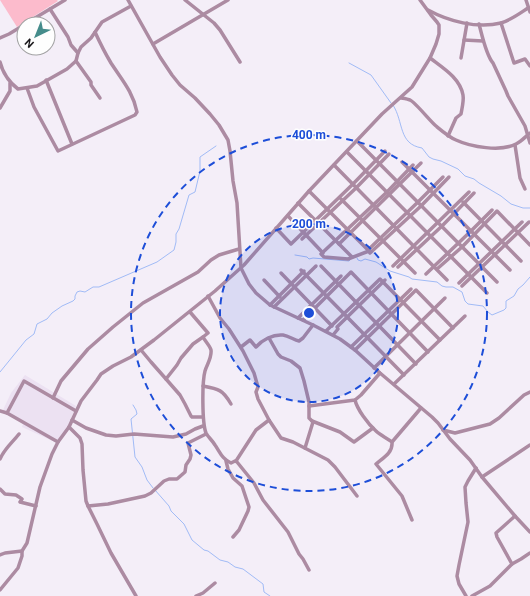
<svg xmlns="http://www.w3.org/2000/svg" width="530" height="596" font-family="Roboto,sans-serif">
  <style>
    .built { fill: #ece1f2 }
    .green { fill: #fcbbcc }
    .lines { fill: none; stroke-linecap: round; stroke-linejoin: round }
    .stream { stroke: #a1bbf6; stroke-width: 1 }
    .minor { stroke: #ac8ba2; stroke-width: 3.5 }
    .ring { fill: none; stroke: #1d4ed8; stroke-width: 2; stroke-dasharray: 7 5 }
    .centre { fill: #1d4ed8; stroke: #fefefe; stroke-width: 2 }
    .ring-label { font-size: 12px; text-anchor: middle; font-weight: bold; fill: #1d4ed8; stroke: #fefefe; stroke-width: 3; stroke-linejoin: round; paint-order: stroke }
  </style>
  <rect width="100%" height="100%" fill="#f4eef8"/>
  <polygon class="built" points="25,375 76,406 67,429 57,443 22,427 23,424 3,410 11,393"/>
  <polygon class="green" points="0,0 57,0 58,1 17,27"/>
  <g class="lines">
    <g class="stream">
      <polyline points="349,63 371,75 391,103"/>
      <path d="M393,105C404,122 398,144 422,148L429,157L433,159L441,161L458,169L465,176L474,179L479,183L501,196L511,204L523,208H530"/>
      <polyline points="295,255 307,257 309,259 313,258 349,261 350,260"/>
      <polyline points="357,258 358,260 361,261 365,259 376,262 390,271 409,277 412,279 437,282 442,286 446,287 453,287 462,292 465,301 468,304 483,306 488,312 492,315 504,310 506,308 506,301 514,296 518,289 523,285 530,277"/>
      <polyline points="0,372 26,340 34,334 37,324 47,319 52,313 62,306 73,301 75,299 75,296 77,292 80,291 85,292 93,287 99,287 157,262 174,250 176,242 176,234 179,229 189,195 195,192 200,171 200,157 216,146"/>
      <polyline points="133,405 136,410 137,414 131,419 135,457 142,467 147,480 153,488"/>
      <polyline points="155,490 169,506 171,511 184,524 192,540 204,550 208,551 220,560 228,562 235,567 243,569 263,584 264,592 270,596"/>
    </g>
    <g class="minor">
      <polyline points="128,0 160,57 172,75 180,85 195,98 210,114 219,125 228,140 230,151 233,181 237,203 241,268 249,284 256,293 270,305 313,325 340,339 355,350 380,373 432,417 438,423 450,439 470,460 482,477 515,516 530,532"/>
      <polyline points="185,0 214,23 220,30 240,62"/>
      <polyline points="526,0 530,12"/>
      <polyline points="50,9 68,37 71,45 78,53"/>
      <path d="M428,10C448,21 477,29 501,23C511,20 519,14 528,8"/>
      <polyline points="501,23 514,63 525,59 530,66"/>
      <polyline points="25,24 65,0"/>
      <path d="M479,24C482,35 486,55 493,63L506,91L508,96L525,126L530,143"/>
      <polyline points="0,38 9,34 24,25"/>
      <polyline points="464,40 483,41"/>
      <polyline points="153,44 228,0"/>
      <path d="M430,58C443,68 460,78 463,95C464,101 462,108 461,114L456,118L448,136"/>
      <polyline points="461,58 467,23"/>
      <polyline points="76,61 91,82 91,85 100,98"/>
      <path d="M0,62C3,74 9,82 18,89L37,86L67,69L76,61L78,53L81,47L91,38L102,22L131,6"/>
      <polyline points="46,80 72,144"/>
      <path d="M27,88L34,107L58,151L135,115L137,112C133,92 122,80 111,63C105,53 100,43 95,32"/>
      <path d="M401,98C404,98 407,99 410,100C415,102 430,121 436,126C442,131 449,137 456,140C471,147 501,152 516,144C522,141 525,137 530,133"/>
      <polyline points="0,108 10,91 10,83"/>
      <polyline points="357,141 497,282"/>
      <polyline points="515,145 520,178 525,189"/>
      <polyline points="347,152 487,293"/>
      <polyline points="402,162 510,270"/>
      <polyline points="334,165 447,280"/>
      <polyline points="309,191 368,250 370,253 421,206 449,177"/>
      <polyline points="341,199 415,273"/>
      <polyline points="463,202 521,261"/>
      <polyline points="298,203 352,257"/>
      <polyline points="288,216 323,253"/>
      <polyline points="276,228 291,244 353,184 385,151"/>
      <polyline points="302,239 356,188 389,154"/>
      <polyline points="339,244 421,163"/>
      <polyline points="368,250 418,202 443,177"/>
      <polyline points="369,251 348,259 324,257 321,254 387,192 413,165"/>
      <polyline points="321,266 416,364"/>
      <polyline points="393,266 469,192"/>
      <polyline points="398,267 442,226 474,193"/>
      <polyline points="437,269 462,247 497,211 530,245"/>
      <polyline points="301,270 404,375"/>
      <polyline points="281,273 332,326"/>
      <polyline points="426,274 471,231 492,210"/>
      <polyline points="264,280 280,297"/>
      <polyline points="459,283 522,222"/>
      <polyline points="462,286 529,222"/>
      <polyline points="208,296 220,318 229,329 243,351 254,373 258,387 256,392 258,399 269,420 281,438 293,442 328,460 335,467 357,496"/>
      <polyline points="270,305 304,271"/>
      <polyline points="274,307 316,266"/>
      <path d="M190,312L208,333L203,337C205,341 210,346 211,350C212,358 207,364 205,371C202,382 202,423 206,433C208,437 212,440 215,445C220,452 222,459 231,463L235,461L237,462L254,483L263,500L288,532L299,554L303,559L309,570"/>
      <polyline points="298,318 341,276"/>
      <polyline points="303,320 351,272 428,352"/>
      <polyline points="326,331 380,279 440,340"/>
      <polyline points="333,335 338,329 337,327 385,280"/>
      <polyline points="269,338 278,354 281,357 291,361 300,368 304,381 309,402 309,418 313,422 305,448"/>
      <path d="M241,347L250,340L256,347C262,340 273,334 283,335C289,336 294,340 299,341L303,338L313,325"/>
      <polyline points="351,347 411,289"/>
      <polyline points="141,350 151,362 166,379 180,395 185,404 191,416 192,417 203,417"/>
      <polyline points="355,350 416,290 453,328"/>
      <polyline points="374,368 445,298"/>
      <polyline points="166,379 177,365 181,358 193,344 203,337"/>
      <polyline points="394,384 465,316"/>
      <path d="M203,386C219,389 223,390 231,404"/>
      <polyline points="53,398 61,381 88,349 113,327 143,303 198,272 211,260 219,255 239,249"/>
      <path d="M355,400C357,409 368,424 376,431C380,435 387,438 392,442"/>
      <polyline points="309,406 355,400 361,395 380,373"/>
      <polyline points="0,411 7,413 58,442"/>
      <polyline points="7,413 24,381 76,411"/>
      <polyline points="72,420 86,428 106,435 116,436 134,434 173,437 186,434 195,429 203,426"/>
      <polyline points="312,421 340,432 354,442 373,428"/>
      <polyline points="69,427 80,438 82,444 83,470 86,501 88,506 97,524 111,553 136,596"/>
      <polyline points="443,430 455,433 490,424 499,418 524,395 530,392"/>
      <path d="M0,459C5,448 12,443 19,434"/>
      <polyline points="226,461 228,469 233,478 242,486 249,507 248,511 239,530 233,537"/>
      <polyline points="236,461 256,430 269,420"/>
      <polyline points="482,477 530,445"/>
      <polyline points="0,489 5,494 16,495 22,499 20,502 36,506"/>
      <polyline points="88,506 108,504 145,496 151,493 164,481 169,479 177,479 185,472 186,465 190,459 191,455 188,443 206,434"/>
      <path d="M412,520L402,496L376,464C383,458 393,453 392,442L421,408"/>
      <polyline points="0,555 5,553 22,551"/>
      <polyline points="512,564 497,537 496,533 515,516"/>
      <polyline points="0,590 18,568 22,556 22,551 27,543 40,487 52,454 58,442 69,427 81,401 97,380 101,374 113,366 131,357 154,340 215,291 244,265 309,191 382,114 412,87 430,58 436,44 439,34 439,25 437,22 431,15 420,0"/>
      <polyline points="196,596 203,593 215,583"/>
      <polyline points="466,596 459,584 457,576 459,565 468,522 466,503 465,487 468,481 476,468"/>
      <polyline points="472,596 490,586 512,564 521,559 530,553"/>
    </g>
  </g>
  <circle cx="309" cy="313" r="89" fill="#1d4ed8" fill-opacity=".12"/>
  <g class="ring">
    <circle cx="309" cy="313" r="89"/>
    <circle cx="309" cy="313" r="178"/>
  </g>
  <circle cx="309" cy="313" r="6" class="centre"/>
  <g class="ring-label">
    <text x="309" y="139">400 m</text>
    <text x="309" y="228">200 m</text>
  </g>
  <g transform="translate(36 36) rotate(223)"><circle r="19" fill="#fefefe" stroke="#a2a2a3"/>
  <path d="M0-3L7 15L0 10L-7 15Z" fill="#458c8b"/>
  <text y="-6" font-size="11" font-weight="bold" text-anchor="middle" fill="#19171a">N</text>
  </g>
</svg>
